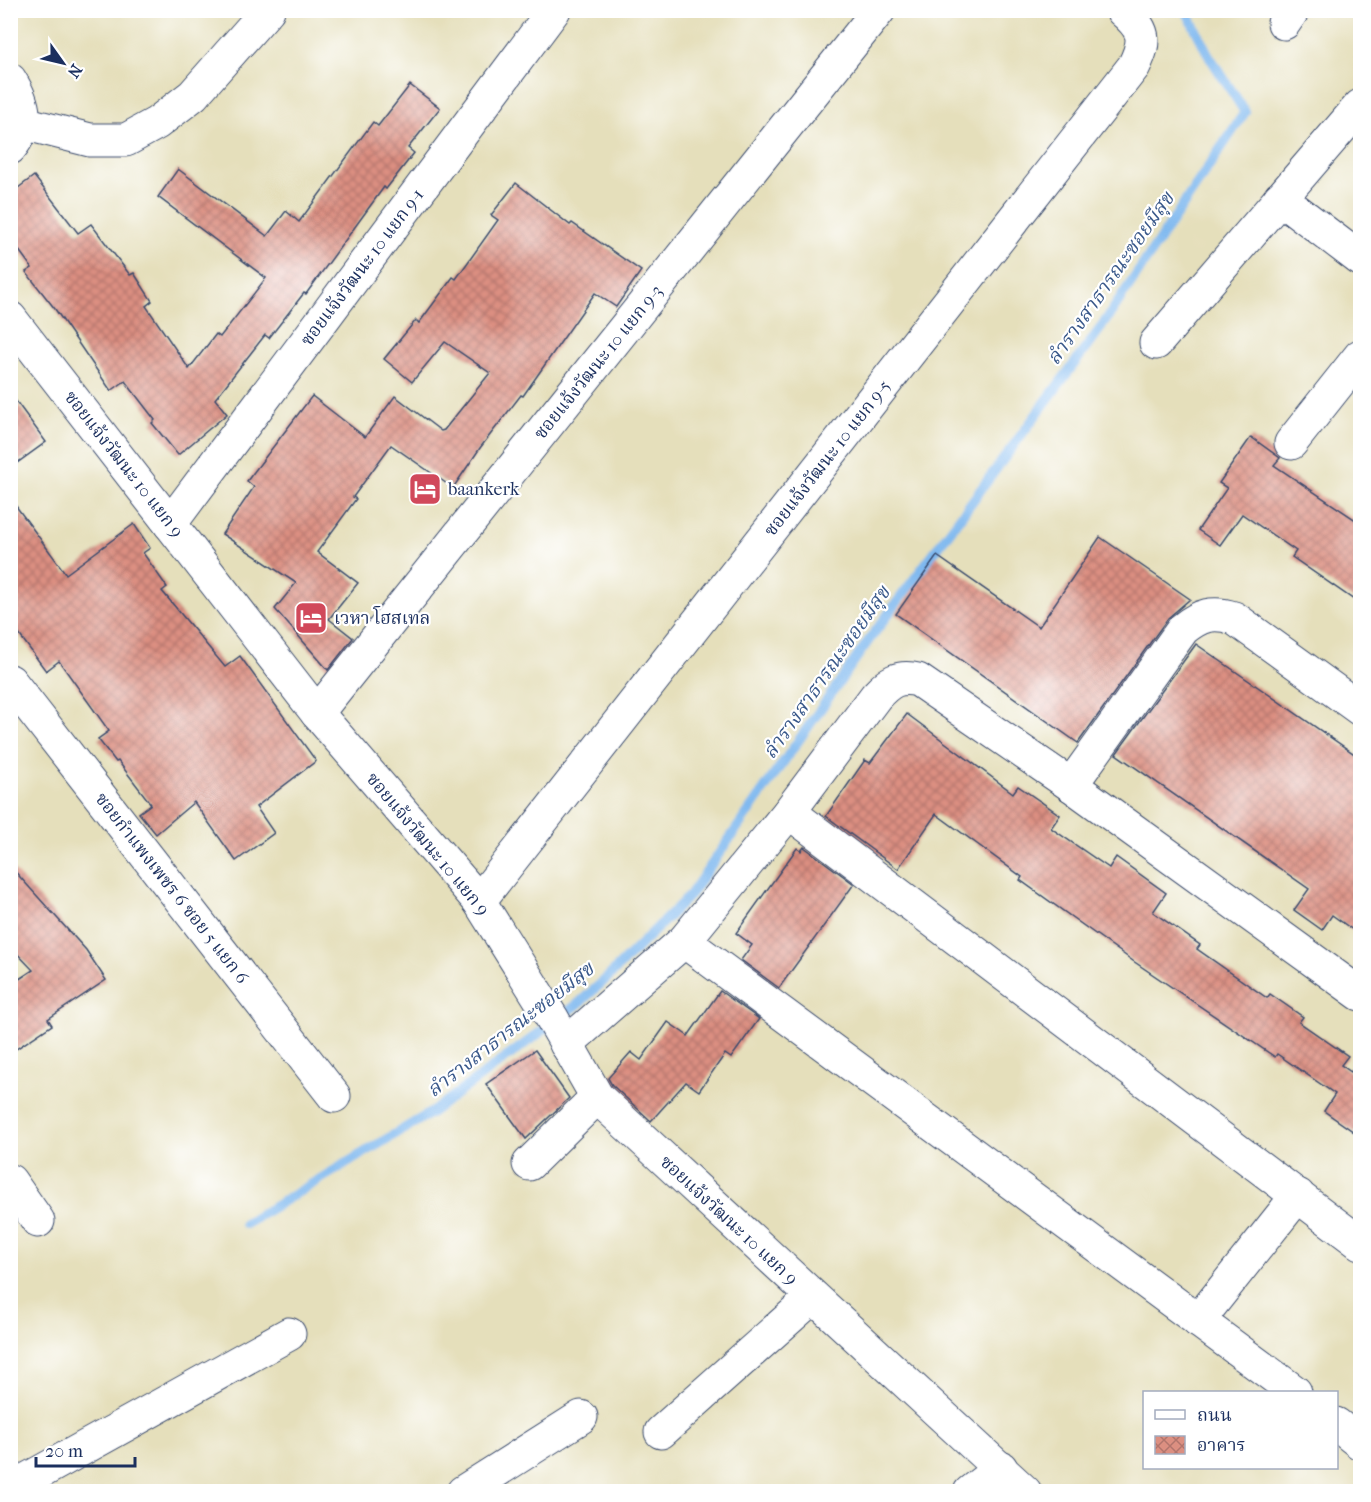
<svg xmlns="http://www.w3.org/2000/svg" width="1371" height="1502" font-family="'IM FELL French Canon','Noto Serif Thai',serif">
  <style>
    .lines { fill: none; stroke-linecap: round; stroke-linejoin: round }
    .stream { stroke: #7eb8ef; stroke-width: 10 }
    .building { fill: url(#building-cross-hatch) }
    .minor-casing { stroke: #39496c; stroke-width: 35 }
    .minor { stroke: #fff; stroke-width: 33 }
    .labels { text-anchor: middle; stroke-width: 4.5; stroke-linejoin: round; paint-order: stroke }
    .street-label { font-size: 18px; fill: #1b2f5e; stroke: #fff }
    .poi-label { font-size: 18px; fill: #1b2f5e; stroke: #fff; text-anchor: start }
    .water-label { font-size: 20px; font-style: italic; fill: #39588a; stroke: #fff }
  </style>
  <defs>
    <pattern id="building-cross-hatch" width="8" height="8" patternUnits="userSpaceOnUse" patternTransform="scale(1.5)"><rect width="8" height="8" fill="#dc8f81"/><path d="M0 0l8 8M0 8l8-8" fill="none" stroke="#b2756d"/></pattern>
  </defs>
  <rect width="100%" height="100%" fill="#fff"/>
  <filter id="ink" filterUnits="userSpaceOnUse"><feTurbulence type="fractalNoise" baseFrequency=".0167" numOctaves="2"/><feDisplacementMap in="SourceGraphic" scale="12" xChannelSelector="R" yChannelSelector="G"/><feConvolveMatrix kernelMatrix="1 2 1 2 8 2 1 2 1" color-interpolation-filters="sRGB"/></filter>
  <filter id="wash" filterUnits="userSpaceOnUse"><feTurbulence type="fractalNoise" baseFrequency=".008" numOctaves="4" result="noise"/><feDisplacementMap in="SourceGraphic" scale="24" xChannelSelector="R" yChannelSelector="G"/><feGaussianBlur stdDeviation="1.35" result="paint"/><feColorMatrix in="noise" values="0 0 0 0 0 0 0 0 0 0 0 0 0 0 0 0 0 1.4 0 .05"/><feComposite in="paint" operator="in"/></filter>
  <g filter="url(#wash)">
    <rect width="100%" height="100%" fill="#e5dfbb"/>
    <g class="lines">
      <polyline class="stream" points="245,1224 432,1112 526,1043 578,1004 607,978 690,895 869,640 1100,329 1245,112 1208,54 1186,10"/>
    </g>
    <g id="blocks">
      <g class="building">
        <polygon points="410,85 440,108 408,148 414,153 386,189 384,187 306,294 304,293 269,338 265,335 215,399 227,414 178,455 152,423 155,420 125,381 111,391 55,309 26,272 32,268 10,238 10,194 34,176 78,233 91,224 130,275 134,273 152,301 146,306 189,369 216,334 220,337 266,278 158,197 178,169 267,236 286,211 299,222 373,122 378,126"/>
        <polygon points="516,183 570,225 572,223 641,271 616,307 595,293 523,396 521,395 480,448 453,488 391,445 353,497 356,499 317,552 358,583 329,619 353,638 328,670 275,609 296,583 222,534 254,487 247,481 312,396 365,437 395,396 441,431 444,430 490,373 445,342 412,382 384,359 416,320 419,323 453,277 456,279 498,220 491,215"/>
        <polygon points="10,393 46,442 10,468"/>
        <polygon points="1251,437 1280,458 1274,465 1360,523 1360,604 1292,557 1296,551 1242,514 1220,545 1198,530 1227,488 1219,483"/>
        <polygon points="10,498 66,574 134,524 150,548 143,553 167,587 162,591 225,667 240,656 316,761 256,807 274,833 236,861 194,802 156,834 139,813 151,804 118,761 116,762 98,739 109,731 59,661 46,671 10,622"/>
        <polygon points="1100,537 1190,599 1168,618 1078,743 896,614 937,556 1039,627"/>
        <polygon points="1196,644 1360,758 1360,935 1332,915 1322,930 1294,910 1309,889 1116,754"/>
        <polygon points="907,714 1013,793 1018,786 1060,815 1051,828 1109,868 1116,857 1166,893 1153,912 1200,945 1197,949 1267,998 1270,994 1303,1017 1299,1022 1348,1056 1341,1065 1351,1072 1360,1058 1360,1136 1324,1111 1335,1094 1277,1054 1275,1057 1133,961 1020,880 1022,877 936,814 898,869 826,816 865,760 870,763"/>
        <polygon points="804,847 854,884 779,988 741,960 752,945 736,933 797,848 801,851"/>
        <polygon points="10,866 86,950 106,980 48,1019 52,1025 10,1053 10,985 33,970 10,946"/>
        <polygon points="720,991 759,1019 731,1058 725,1054 699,1091 686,1082 651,1121 612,1085 608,1078 631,1052 641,1060 668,1022 688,1036"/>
        <polygon points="535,1050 569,1098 526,1139 486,1084"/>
      </g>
    </g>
  </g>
  <g filter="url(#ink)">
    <use href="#blocks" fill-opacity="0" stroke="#39496c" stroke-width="1.5"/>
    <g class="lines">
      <g class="minor-casing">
        <g id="minor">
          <polyline points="1284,23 1293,10"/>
          <path d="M10,80C25,104 30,124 10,148"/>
          <polyline points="23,123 90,140 126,140 157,123 193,95 268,10"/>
          <polyline points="1280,198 1360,259"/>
          <polyline points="10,318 317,713 479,901 552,1018 597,1097 1025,1492"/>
          <polyline points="1156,343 1360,106"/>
          <polyline points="1291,443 1360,356"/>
          <polyline points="170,524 554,10"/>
          <polyline points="10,681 334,1096"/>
          <polyline points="317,713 879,10"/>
          <path d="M1071,785L1183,629C1200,615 1213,611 1234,618L1360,709"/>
          <polyline points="789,812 1360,1243"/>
          <path d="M479,901L1134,66C1147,39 1145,30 1122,10"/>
          <polyline points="684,941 1295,1392"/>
          <path d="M566,1044L684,941L789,812L876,696C889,682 898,675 918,680L1071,785L1360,994"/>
          <polyline points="529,1164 597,1097"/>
          <polyline points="10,1181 38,1221"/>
          <polyline points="1198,1321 1298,1195"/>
          <polyline points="1336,1424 1360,1443"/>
          <polyline points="661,1432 813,1297"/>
          <polyline points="10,1489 289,1334"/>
          <polyline points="463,1492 581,1417"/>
          <polyline points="970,1492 1001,1468"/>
        </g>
      </g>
      <use href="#minor" class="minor"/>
    </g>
  </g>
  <defs>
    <g id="hotel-square" transform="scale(1.725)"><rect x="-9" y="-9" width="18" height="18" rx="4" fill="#d1495b" stroke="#fff"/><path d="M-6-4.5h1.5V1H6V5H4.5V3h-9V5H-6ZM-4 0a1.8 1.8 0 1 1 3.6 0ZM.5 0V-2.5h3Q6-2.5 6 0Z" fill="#fff"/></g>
  </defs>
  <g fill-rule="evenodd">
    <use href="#hotel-square" x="425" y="489"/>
    <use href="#hotel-square" x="311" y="618"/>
  </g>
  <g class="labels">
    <g class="street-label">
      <text transform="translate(362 267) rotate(-53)" y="6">ซอยแจ้งวัฒนะ 10 แยก 9-1</text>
      <text transform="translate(598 362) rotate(-51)" y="6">ซอยแจ้งวัฒนะ 10 แยก 9-3</text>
      <text transform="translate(827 458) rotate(-52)" y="6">ซอยแจ้งวัฒนะ 10 แยก 9-5</text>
      <text transform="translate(124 464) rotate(52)" y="6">ซอยแจ้งวัฒนะ 10 แยก 9</text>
      <text transform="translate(428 844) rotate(50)" y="6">ซอยแจ้งวัฒนะ 10 แยก 9</text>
      <text transform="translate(172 888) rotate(52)" y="6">ซอยกำแพงเพชร 6 ซอย 5 แยก 6</text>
      <text transform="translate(729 1220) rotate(43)" y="6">ซอยแจ้งวัฒนะ 10 แยก 9</text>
    </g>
    <g class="poi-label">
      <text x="448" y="495">baankerk</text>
      <text x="334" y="624">เวหา โฮสเทล</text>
    </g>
    <g class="water-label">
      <text transform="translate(1110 278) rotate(-55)" y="7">ลำรางสาธารณะซอยมีสุข</text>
      <text transform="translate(826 672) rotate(-55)" y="7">ลำรางสาธารณะซอยมีสุข</text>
      <text transform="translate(510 1029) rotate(-38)" y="7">ลำรางสาธารณะซอยมีสุข</text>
    </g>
  </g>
  <rect width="1371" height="1502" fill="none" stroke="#fff" stroke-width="36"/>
  <rect x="1143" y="1391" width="195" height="78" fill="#ffffff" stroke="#a4acbf" stroke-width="1.5"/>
  <rect x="1155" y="1410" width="30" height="9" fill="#ffffff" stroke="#a4acbf" stroke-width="1.5"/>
  <text x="1197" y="1421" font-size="18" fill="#1b2f5e">ถนน</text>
  <rect x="1155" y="1436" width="30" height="18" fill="url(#building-cross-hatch)" stroke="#a4acbf" stroke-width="1.5"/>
  <text x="1197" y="1451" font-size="18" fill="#1b2f5e">อาคาร</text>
  <g transform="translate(63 63) rotate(124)" stroke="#ffffff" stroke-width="4.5" paint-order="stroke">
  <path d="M0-4.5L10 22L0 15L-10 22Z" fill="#1b2f5e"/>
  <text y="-9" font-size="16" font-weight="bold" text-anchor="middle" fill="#1b2f5e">N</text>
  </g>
  <path d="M36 1457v9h99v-9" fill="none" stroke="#1b2f5e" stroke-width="3"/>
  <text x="45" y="1457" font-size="18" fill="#1b2f5e" stroke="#ffffff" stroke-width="4.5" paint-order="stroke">20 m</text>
</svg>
